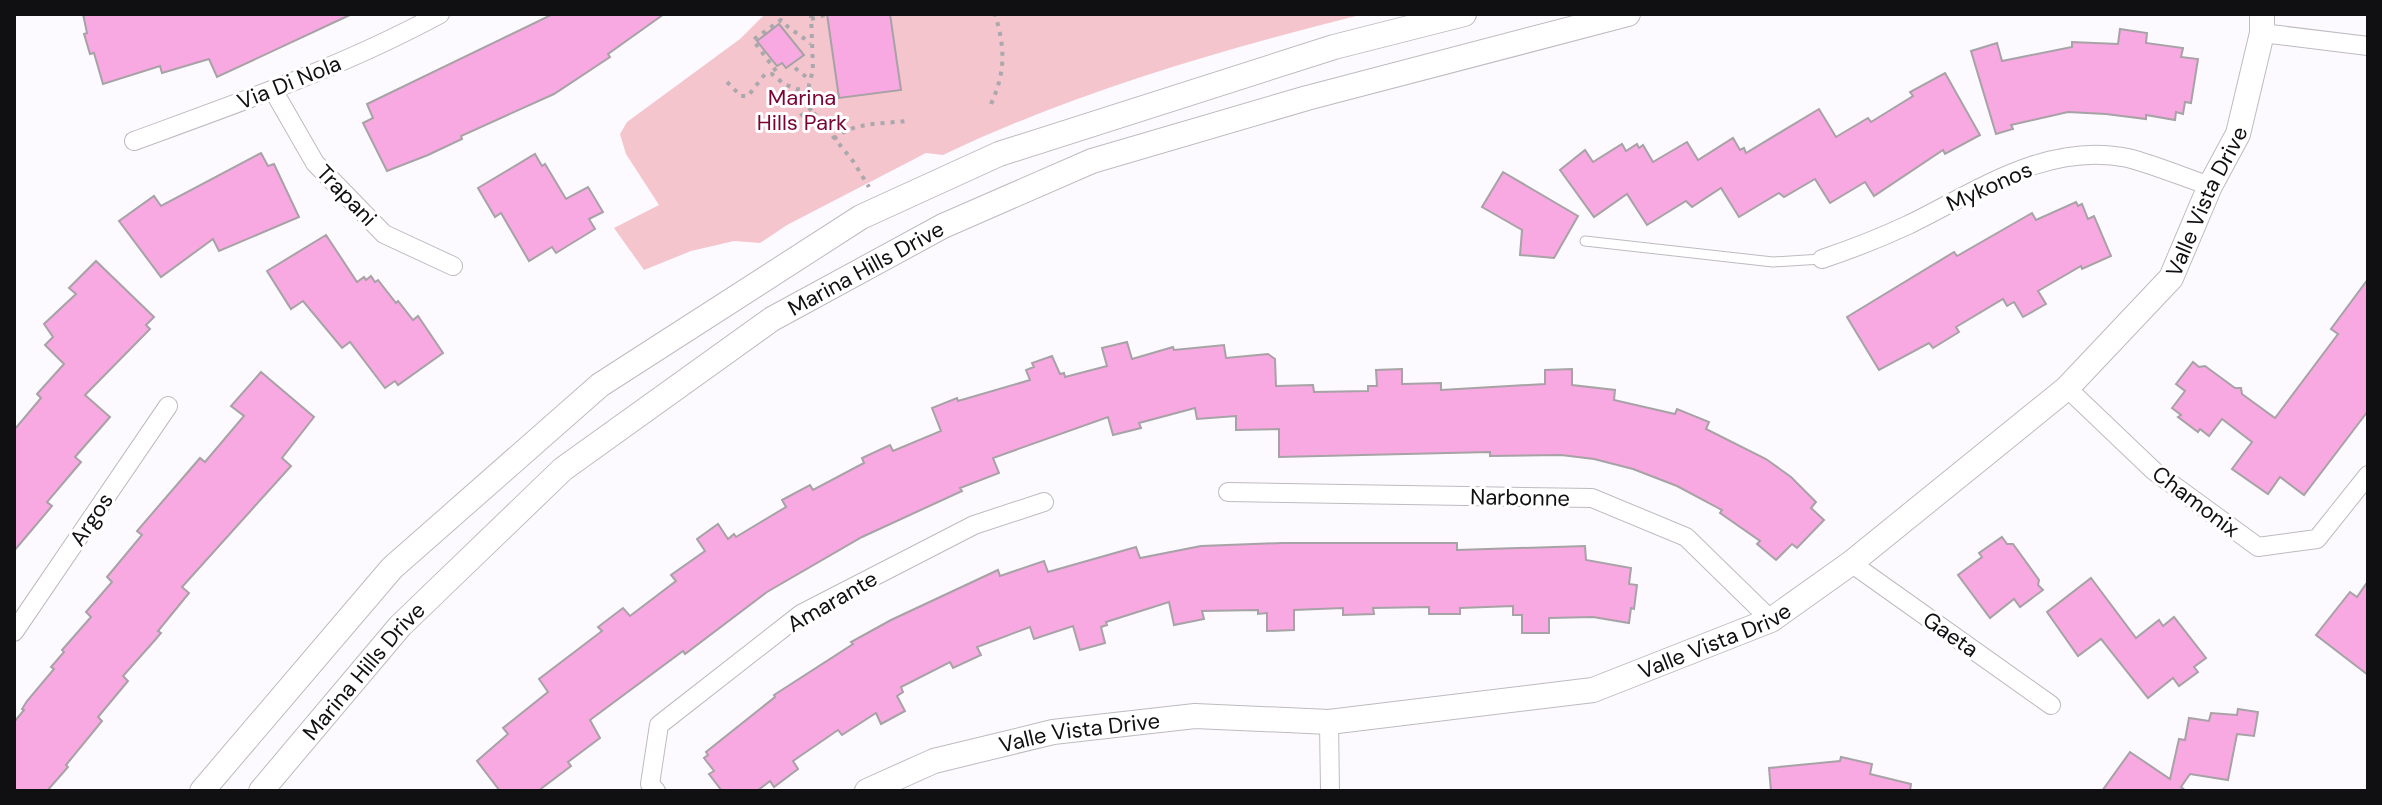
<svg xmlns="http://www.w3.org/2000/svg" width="2382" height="805" font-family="'DM Sans',sans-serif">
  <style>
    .green { fill: #f5c5cd }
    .building { fill: #f9a9e1; stroke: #a6a2a5; stroke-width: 2 }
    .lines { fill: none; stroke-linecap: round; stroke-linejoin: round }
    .service-casing { stroke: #bebbc0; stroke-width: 11 }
    .minor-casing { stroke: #bebbc0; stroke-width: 20 }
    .tertiary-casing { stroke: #bebbc0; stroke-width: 26 }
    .path { stroke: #a9a8ac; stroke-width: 4; stroke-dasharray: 4 6; stroke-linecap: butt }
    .service { stroke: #fff; stroke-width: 9 }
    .minor { stroke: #fff; stroke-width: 18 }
    .tertiary { stroke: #fff; stroke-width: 24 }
    .labels { text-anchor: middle; stroke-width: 6; stroke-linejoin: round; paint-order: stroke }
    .street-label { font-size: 22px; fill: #100f11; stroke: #fff }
    .park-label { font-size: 22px; fill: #790333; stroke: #fff }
  </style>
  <rect width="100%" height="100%" fill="#fcfaff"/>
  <path class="green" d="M765,14H1364C1220,50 1077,91 943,155L926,153L787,225L760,243L734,241L691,251L644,270L614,228L659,205L626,154L620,134L627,122L740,39Z"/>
  <g class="building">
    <polygon points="83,14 352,14 217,77 209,59 162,73 160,66 103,84 94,53 90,54 84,34 87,33"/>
    <polygon points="553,14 664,14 608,54 610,57 554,94 461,136 462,139 428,155 387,171 363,123 373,118 367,104"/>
    <polygon points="827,14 890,14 901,90 839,98"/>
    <polygon points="779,24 804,55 786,68 782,63 777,66 757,41"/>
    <polygon points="2120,29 2147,33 2146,43 2183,48 2181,57 2198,59 2191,103 2185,102 2183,114 2176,112 2175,120 2146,115 2146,119 2106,114 2068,112 2011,125 2013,129 1996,134 1971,51 1997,43 2002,61 2072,47 2072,42 2118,44"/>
    <polygon points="1945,73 1980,135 1945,154 1943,150 1874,196 1865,182 1830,203 1815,179 1784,197 1779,193 1739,217 1721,188 1692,207 1686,201 1647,225 1627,194 1594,217 1560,170 1585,150 1593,162 1622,144 1626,151 1637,144 1639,148 1643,145 1653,162 1687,142 1698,160 1733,138 1740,150 1744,148 1746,153 1819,109 1836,137 1868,118 1871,122 1913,96 1910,92"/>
    <polygon points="261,153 268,166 274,164 299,217 219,251 213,239 161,277 119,221 154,196 161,206"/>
    <polygon points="535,154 542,166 545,164 566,199 588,187 603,212 589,219 595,229 556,253 552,247 529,261 501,213 495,217 478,188"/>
    <polygon points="1503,172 1578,216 1554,258 1520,255 1522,230 1482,207"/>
    <polygon points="2076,202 2078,206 2082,204 2088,219 2094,216 2111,256 2082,269 2081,266 2038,291 2046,304 2023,317 2014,302 2007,306 2003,299 1956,327 1959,332 1933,348 1929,343 1879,370 1847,317 1954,252 1957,256 2032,213 2036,220"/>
    <polygon points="326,235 357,282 364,277 366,280 371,276 375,282 378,280 396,303 398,301 413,320 418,316 443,353 398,385 395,381 385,388 350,342 342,348 303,301 291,309 267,271"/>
    <polygon points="96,261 154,317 146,325 150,329 85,395 110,417 75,457 81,462 47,502 52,506 14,551 14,430 41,398 37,394 64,364 45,345 53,337 44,324 76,294 69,288"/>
    <polygon points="2368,279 2368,411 2304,495 2280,477 2268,494 2232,469 2252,442 2222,419 2209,436 2200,429 2198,432 2178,417 2181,415 2172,408 2185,391 2176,384 2193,362 2199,367 2205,366 2235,388 2241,388 2242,394 2275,418 2338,334 2331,329"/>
    <polygon points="1127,342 1132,359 1173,347 1174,350 1224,345 1226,358 1268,354 1275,359 1276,386 1313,385 1314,392 1368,391 1368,386 1377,386 1376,370 1402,369 1402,384 1441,383 1441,390 1545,384 1545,370 1572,369 1572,385 1615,390 1614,400 1675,414 1677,409 1709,422 1706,429 1766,459 1791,477 1816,502 1811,508 1824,520 1797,548 1792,544 1776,560 1757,544 1760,541 1720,513 1722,510 1677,486 1633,469 1594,459 1561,455 1490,456 1490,452 1279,457 1279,429 1236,430 1236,416 1197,419 1195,408 1139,423 1141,428 1113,435 1108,417 993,458 999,473 960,488 962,491 862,537 767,592 685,654 683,651 590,720 600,738 568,762 571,766 538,791 500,791 477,761 508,734 503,728 548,692 539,679 602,631 598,627 623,608 630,616 676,581 671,575 705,551 697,539 718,524 728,539 734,534 736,537 786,507 782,500 810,485 813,490 864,463 862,458 890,445 893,451 941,431 932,408 957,398 958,401 1030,380 1026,370 1034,367 1032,363 1052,356 1060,374 1064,373 1065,377 1107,366 1102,348"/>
    <polygon points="261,372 314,417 282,458 291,466 182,587 189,593 158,631 161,633 155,640 123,676 128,681 98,717 102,721 66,765 68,767 47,791 14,791 14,722 24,710 22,709 27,701 54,669 51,667 64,652 62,650 91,617 86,612 112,582 107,577 142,535 137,531 200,458 205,462 244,416 231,406"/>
    <polygon points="2002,537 2007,544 2013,544 2039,580 2038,585 2043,590 2020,607 2014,599 1990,618 1958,575 1982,557 1979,553"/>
    <polygon points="1282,543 1457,543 1457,550 1585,546 1586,560 1631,568 1629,584 1637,585 1634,609 1631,608 1629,623 1593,617 1549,618 1549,633 1522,633 1522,615 1513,615 1513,606 1460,608 1460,614 1429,614 1429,607 1373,608 1374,614 1343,615 1343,608 1294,610 1294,630 1267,631 1267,613 1258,614 1258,610 1202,611 1204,619 1174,625 1169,602 1106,622 1107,625 1101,627 1105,643 1080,650 1073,626 1034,639 1030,627 977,647 981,655 953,668 950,662 901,687 903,692 897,696 905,711 881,724 876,713 842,735 838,730 793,761 798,769 774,787 770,781 757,791 722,791 709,774 714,771 704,758 708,755 706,752 775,697 774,695 853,644 851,642 891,620 998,570 1000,576 1044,561 1048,572 1136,547 1140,558 1201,546"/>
    <polygon points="2091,578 2136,638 2159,620 2163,626 2174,617 2206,658 2194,667 2198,672 2179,686 2173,678 2148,698 2101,639 2078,656 2047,612"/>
    <polygon points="2368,581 2368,675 2316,635 2350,592 2357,597"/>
    <polygon points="2238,709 2258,712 2254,736 2237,734 2228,780 2190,774 2181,787 2186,791 2102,791 2130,752 2170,779 2179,739 2185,740 2189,718 2209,721 2211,713 2237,715"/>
    <polygon points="1841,757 1872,764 1870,774 1911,784 1910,791 1771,791 1769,768 1840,761"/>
  </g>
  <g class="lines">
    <g class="service-casing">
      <polyline id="service" points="1585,241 1773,262 1822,259"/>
    </g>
    <g class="minor-casing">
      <g id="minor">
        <polyline points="2262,33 2368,46"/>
        <polyline points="273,90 315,163 384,234 453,266"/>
        <path d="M134,141C238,103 342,67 440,14"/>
        <path d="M1822,259C1852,249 1880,238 1908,225C1976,192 2047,141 2128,158C2155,165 2183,177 2210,186"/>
        <polyline points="2067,388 2154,471 2258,547 2317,539 2368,475"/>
        <polyline points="1228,492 1592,498 1686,537 1771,620"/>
        <polyline points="1851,563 2051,705"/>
        <polyline points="14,632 168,406"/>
        <polyline points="1329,722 1330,791"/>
        <polyline points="656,791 650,784 659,725 801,614 974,525 1044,502"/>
      </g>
    </g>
    <g class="tertiary-casing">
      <g id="tertiary">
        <polyline points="202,791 392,568 600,385 861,217 999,154 1334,47 1464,14"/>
        <path id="s1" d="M261,791L400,626L563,469L772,319L943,226L1092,161L1307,98L1628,14"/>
        <path id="s2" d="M867,791L934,761L1053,732L1195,716L1329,722L1593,690L1771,620L1851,563L2067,388L2171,278L2210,186L2238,134L2262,33V14"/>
      </g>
    </g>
    <g class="path">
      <polyline points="811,14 813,70 809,85 809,100 814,113 853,161 869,187"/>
      <polyline points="811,19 825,15"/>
      <polyline points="795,68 810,80"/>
      <path d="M776,71L753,40L781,20C789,30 801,34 810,44"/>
      <polyline points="727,82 741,96 748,96 765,74 772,74 784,84 797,89 809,90"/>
      <path d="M991,104C1006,71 1005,48 995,14"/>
      <polyline points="788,131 792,122 812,108"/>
      <path d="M834,139C852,122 882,124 906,121"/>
    </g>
    <use href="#service" class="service"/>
    <use href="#minor" class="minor"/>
    <use href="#tertiary" class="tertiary"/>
  </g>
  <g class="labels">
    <g class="street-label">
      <text transform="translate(289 82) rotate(-22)" y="8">Via Di Nola</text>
      <text transform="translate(1989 186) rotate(-24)" y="8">Mykonos</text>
      <text transform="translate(347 195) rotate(46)" y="8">Trapani</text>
      <text dy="8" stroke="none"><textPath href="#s2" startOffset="1542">Valle Vista Drive</textPath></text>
      <text dy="8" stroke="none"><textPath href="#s1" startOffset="806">Marina Hills Drive</textPath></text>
      <text transform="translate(1520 497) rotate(1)" y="8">Narbonne</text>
      <text transform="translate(2196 501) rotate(37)" y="8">Chamonix</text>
      <text transform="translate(91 519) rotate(-56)" y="8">Argos</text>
      <text transform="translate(832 601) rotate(-30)" y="8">Amarante</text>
      <text transform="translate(1951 634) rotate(35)" y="8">Gaeta</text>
      <text dy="8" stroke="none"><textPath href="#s2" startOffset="870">Valle Vista Drive</textPath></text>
      <text dy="8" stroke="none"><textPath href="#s1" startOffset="158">Marina Hills Drive</textPath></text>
      <text dy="8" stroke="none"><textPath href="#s2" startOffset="222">Valle Vista Drive</textPath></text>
    </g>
    <g class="park-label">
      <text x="802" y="105">Marina<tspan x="802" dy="25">Hills Park</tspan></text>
    </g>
  </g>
  <rect width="2382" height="805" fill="none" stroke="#100f11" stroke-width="32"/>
</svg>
